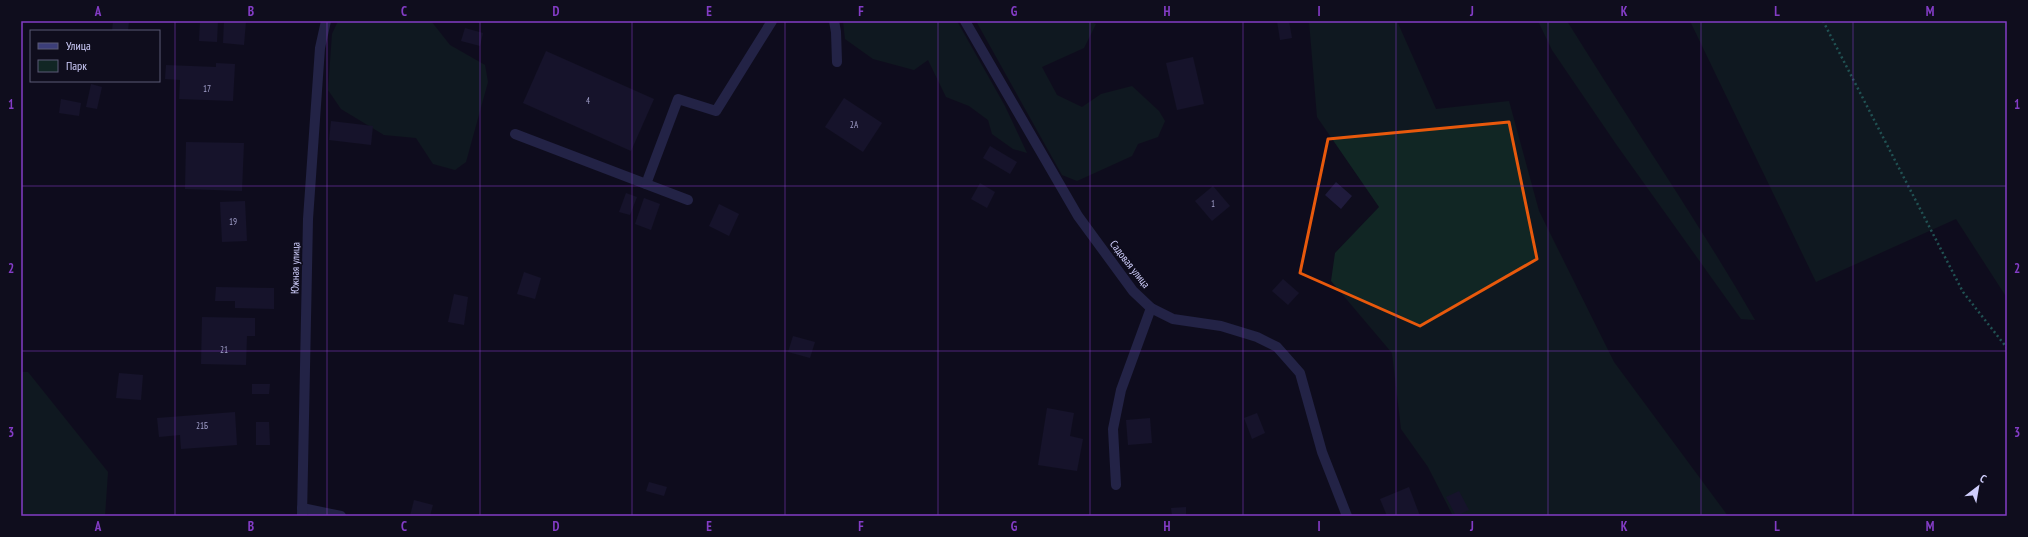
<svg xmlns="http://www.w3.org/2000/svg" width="2028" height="537" font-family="'PT Sans Narrow',sans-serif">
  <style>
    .green { fill: #112624 }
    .building { fill: #1f1b3c }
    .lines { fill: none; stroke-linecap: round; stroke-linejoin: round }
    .path { stroke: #36a696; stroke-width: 2.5; stroke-dasharray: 2 3; stroke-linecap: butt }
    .lane { stroke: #3c3e79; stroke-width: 10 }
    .street { stroke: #3c3e79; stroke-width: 10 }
    .marked { fill: none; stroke: #e8590c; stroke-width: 3; stroke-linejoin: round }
    .grid { fill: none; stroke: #833cc5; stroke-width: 1; stroke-opacity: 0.55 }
    .labels { text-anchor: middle; stroke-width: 3.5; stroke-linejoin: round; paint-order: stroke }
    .number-label { font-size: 9px; fill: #a2a0cb }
    .street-label { font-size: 11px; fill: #cecdfb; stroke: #0f0d1d }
    .neatline { fill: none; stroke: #833cc5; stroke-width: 1.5 }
    .grid-label { font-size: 13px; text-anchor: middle; font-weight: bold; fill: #833cc5 }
  </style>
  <rect width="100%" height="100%" fill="#0f0d1d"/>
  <g class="green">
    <polygon points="338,21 431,21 450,45 485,65 488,82 466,162 455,170 433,164 416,138 384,135 341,109 328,90 332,34"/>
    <polygon points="843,21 957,21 1005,106 1027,153 1013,149 992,134 988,120 969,106 946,97 928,60 914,70 873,59 845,39"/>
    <polygon points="976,21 1089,21 1096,24 1084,48 1042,67 1057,95 1082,107 1101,94 1132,86 1159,111 1165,121 1158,137 1138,144 1132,156 1077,181 1062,175"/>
    <polygon points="1309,21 1397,21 1436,109 1509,101 1539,211 1614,362 1728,516 1453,516 1428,467 1401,429 1392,353 1331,281 1335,253 1379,207 1317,117"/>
    <path d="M1538,21H1567C1629,121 1696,218 1755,320L1741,319L1616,144L1552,50Z"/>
    <polygon points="1690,21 2007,21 2007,298 1956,219 1816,282"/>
    <polygon points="21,372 28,372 108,472 105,516 21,516"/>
  </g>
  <g class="building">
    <polygon points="113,21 129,21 128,31 112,31"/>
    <polygon points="200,21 218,21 217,42 199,41"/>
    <polygon points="224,21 246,21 244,45 223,43"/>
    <polygon points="1277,21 1289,21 1292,38 1280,40"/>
    <polygon points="465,28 483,33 480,46 461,41"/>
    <polygon points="546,51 654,99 631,151 523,103"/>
    <polygon points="1193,57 1204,104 1177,110 1166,63"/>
    <polygon points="216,63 235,64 233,101 179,99 180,80 165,79 166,65 216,67"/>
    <polygon points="91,84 102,87 97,109 86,107"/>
    <polygon points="844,98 882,123 863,152 825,127"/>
    <polygon points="61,99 81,103 79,116 59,113"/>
    <polygon points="331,121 373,126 371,145 329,140"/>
    <polygon points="186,142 244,143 242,191 185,189"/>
    <polygon points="990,146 1017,162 1010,174 983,158"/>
    <polygon points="1336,182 1352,196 1341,209 1325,195"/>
    <polygon points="980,183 995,192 987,208 971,199"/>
    <polygon points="1213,186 1230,206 1212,221 1195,201"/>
    <polygon points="626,193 637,197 630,215 619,212"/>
    <polygon points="644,198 660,204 651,230 635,224"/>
    <polygon points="245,201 247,241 222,242 220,202"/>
    <polygon points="719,204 739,214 729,236 709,226"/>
    <polygon points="524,272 541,278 535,299 517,294"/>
    <polygon points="1283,279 1299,293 1288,305 1272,291"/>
    <polygon points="216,287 274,288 274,309 235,308 235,301 215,301"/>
    <polygon points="454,294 468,297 464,325 448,322"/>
    <polygon points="202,317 255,318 255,336 247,336 246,365 201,364"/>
    <polygon points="793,336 815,342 810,358 788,352"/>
    <polygon points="119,373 143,375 141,400 116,398"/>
    <polygon points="252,384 270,384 269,394 252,394"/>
    <polygon points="1047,408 1074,413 1070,436 1083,439 1077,471 1038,465"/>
    <polygon points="235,412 237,445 181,449 180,435 159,437 157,418"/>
    <polygon points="1257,413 1265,433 1252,439 1244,418"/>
    <polygon points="1150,418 1152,443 1128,445 1126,420"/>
    <polygon points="256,422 269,422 270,445 256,445"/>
    <polygon points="649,482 667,487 664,496 646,491"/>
    <polygon points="1409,487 1420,516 1387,516 1380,499"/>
    <polygon points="1459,491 1469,510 1456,516 1446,497"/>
    <polygon points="414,500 433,505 430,516 410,516"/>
    <polygon points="1186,507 1186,516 1172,516 1171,508"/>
  </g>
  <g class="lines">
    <polyline class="path" points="1823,21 1963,292 2007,348"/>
    <g class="lane">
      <polyline points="834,21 836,32 837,62"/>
      <polyline points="965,21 1078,216 1133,291 1151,308 1173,319 1221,326 1257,337 1277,347 1300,373 1322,452 1347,516"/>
      <polyline points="515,134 646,184 678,99 716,111 772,21"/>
      <polyline points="646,184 688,200"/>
      <polyline points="1116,485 1113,429 1121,390 1151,308"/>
      <polyline points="302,508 341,516"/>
    </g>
    <polyline class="street" points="302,516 308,219 320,48 326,21"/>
  </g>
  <path d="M0 0H2028V537H0ZM1509,122L1537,259L1420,326L1300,273L1328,139Z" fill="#0f0d1d" fill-opacity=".55" fill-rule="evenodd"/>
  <path class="marked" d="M1509,122L1537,259L1420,326L1300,273L1328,139Z"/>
  <path class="grid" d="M175,21V516M327,21V516M480,21V516M632,21V516M785,21V516M938,21V516M1090,21V516M1243,21V516M1396,21V516M1548,21V516M1701,21V516M1853,21V516M21,186H2007M21,351H2007"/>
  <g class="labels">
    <g class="number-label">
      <text x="207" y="92">17</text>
      <text x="588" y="104">4</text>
      <text x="854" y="128">2А</text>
      <text x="1213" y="207">1</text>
      <text x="233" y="225">19</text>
      <text x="224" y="353">21</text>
      <text x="202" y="429">21Б</text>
    </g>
    <g class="street-label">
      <text transform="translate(1130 264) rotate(52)" y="4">Садовая улица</text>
      <text transform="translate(295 268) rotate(-89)" y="4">Южная улица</text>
    </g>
  </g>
  <rect width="2028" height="537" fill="none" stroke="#0f0d1d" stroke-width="44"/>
  <rect x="30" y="30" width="130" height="52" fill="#0f0d1d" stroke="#5b5a76"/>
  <rect x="38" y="43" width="20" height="6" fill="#3c3e79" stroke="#5b5a76"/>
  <text x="66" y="50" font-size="12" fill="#cecdfb">Улица</text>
  <rect x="38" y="60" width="20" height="12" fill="#112624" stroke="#5b5a76"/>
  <text x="66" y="70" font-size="12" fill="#cecdfb">Парк</text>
  <g transform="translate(1978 487) rotate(31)" stroke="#0f0d1d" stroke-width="3" paint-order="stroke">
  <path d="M0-3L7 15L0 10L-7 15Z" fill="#cecdfb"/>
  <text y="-6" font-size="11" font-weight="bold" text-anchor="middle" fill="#cecdfb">С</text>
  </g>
  <rect x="22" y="22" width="1984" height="493" class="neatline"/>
  <g class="grid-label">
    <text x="98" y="16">A</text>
    <text x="251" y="16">B</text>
    <text x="404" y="16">C</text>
    <text x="556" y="16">D</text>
    <text x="709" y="16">E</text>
    <text x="861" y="16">F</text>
    <text x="1014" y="16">G</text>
    <text x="1167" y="16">H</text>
    <text x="1319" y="16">I</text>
    <text x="1472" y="16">J</text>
    <text x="1624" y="16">K</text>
    <text x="1777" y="16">L</text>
    <text x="1930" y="16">M</text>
    <text x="11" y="109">1</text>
    <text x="2017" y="109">1</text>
    <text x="11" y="273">2</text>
    <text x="2017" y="273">2</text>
    <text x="11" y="437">3</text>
    <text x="2017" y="437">3</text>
    <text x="98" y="531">A</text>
    <text x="251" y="531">B</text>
    <text x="404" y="531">C</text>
    <text x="556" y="531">D</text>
    <text x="709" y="531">E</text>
    <text x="861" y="531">F</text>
    <text x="1014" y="531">G</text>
    <text x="1167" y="531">H</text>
    <text x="1319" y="531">I</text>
    <text x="1472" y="531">J</text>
    <text x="1624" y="531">K</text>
    <text x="1777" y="531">L</text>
    <text x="1930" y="531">M</text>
  </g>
</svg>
